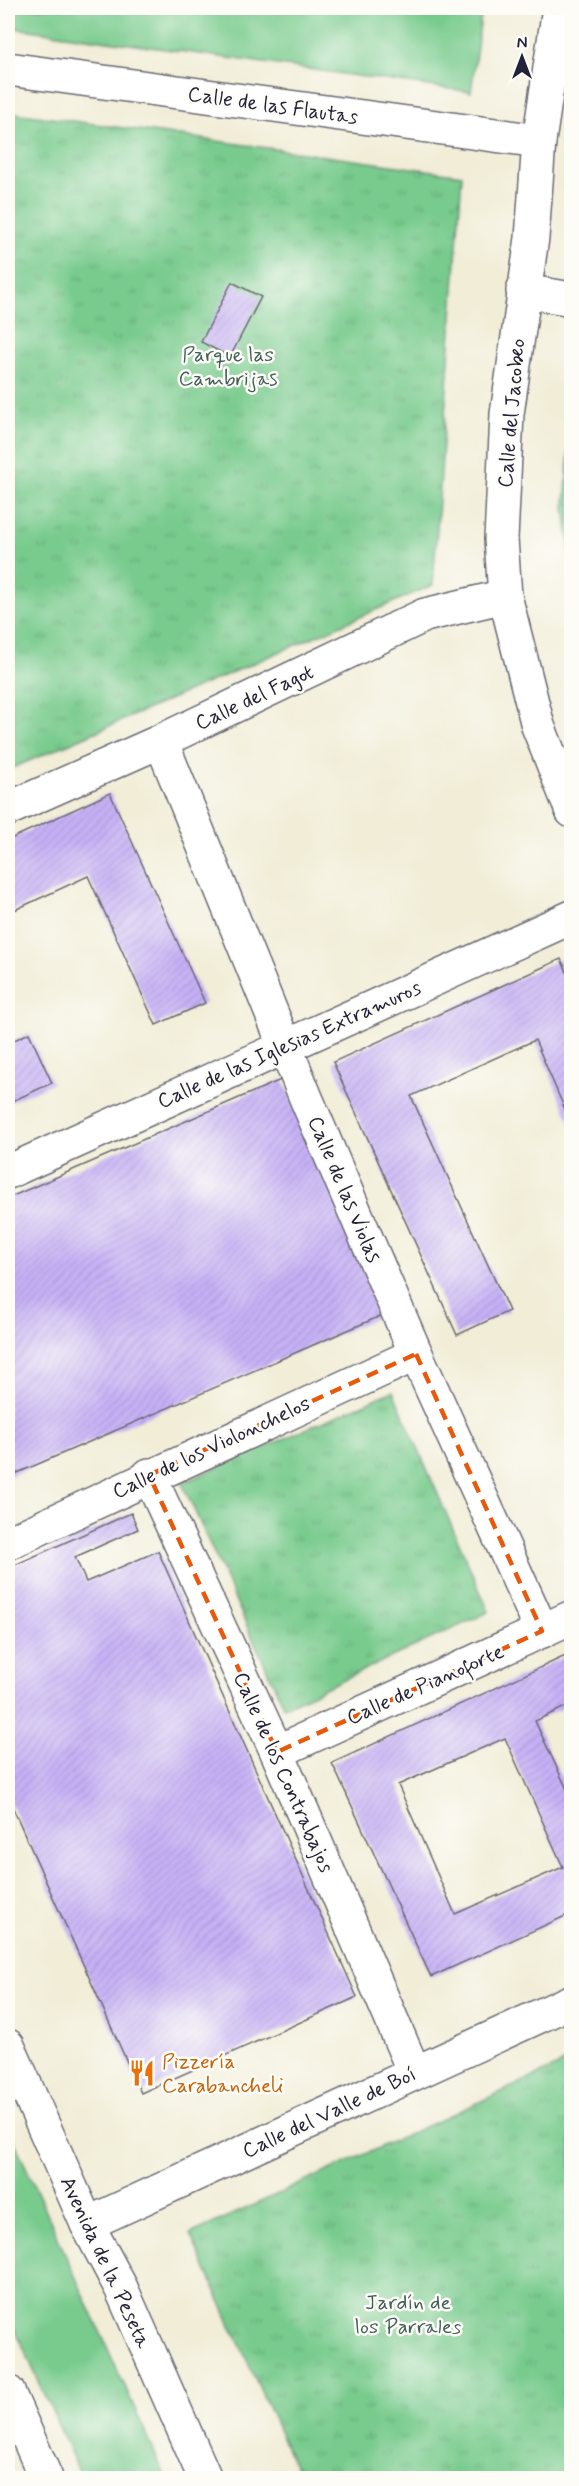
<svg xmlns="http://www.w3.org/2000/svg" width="579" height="2486" font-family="Mynerve,sans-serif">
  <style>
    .green { fill: #78cb8d; stroke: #4d7664; stroke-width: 1.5 }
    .park { fill: url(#park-tufts); stroke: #4d7664; stroke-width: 1.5 }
    .building { fill: url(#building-hatch); fill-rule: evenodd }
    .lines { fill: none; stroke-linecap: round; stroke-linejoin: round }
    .minor-casing { stroke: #6a6972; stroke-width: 36 }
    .tertiary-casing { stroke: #6a6972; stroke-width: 36 }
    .minor { stroke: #fff; stroke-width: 33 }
    .tertiary { stroke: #fff; stroke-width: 33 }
    .marked { fill: none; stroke: #e8590c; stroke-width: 4.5; stroke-dasharray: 12 8; stroke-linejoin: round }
    .labels { text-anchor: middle; stroke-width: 5; stroke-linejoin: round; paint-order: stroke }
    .street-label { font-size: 21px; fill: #22223b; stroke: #fdfcf7 }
    .park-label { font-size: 21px; fill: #405d58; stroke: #fdfcf7 }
    .food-label { font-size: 21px; fill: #c56008; stroke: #fdfcf7; text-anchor: start }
  </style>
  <defs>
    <pattern id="park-tufts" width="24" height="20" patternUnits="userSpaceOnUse" patternTransform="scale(1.5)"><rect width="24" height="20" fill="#78cb8d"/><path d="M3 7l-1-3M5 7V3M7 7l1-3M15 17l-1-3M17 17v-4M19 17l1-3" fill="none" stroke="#68ae7b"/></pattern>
    <pattern id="building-hatch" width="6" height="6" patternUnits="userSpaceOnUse" patternTransform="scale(1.5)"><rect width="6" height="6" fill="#c6b1f6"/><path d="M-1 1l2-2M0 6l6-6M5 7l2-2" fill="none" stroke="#aa98d4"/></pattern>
  </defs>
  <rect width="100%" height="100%" fill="#fdfcf7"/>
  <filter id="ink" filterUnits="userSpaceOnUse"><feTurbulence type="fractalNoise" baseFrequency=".0167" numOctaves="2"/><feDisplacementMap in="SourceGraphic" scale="12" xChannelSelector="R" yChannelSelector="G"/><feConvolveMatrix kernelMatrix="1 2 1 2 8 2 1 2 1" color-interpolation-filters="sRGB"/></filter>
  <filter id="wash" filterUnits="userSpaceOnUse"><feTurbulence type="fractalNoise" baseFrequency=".008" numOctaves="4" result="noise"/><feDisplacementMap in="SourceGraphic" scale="24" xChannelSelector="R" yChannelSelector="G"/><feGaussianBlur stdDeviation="1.35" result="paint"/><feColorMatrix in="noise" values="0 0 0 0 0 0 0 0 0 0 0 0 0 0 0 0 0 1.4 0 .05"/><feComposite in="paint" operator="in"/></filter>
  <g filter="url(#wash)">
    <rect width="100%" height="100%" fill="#f1edd7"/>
    <g class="green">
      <polygon points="8,8 482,8 471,92 8,27"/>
      <polygon points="8,2127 166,2478 82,2478 8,2313"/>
    </g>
    <g class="park">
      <polygon points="8,112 462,175 433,585 8,770"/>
      <polygon points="571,422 571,565 565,506"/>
      <polygon points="393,1391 489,1612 284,1707 182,1483"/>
      <polygon points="571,2060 571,2474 562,2478 300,2478 190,2234"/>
    </g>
    <g id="blocks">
      <g class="building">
        <polygon points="232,282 261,297 230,357 201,342"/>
        <polygon points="110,793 205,1003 156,1025 88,876 8,913 8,840"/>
        <polygon points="561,959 572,983 572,1126 535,1040 411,1096 509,1311 457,1335 333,1062"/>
        <polygon points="29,1033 52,1083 8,1103 8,1043"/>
        <polygon points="283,1079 385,1314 8,1477 8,1198"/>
        <polygon points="131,1513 138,1529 75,1557 86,1582 158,1551 357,1997 141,2093 8,1797 8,1568"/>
        <path d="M572,1653V1704L535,1721L572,1800V1913L431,1977L332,1763ZM505,1738L563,1867L455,1914L398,1785Z"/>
      </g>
    </g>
  </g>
  <g filter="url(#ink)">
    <use href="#blocks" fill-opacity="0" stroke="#6a6972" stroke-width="1.5"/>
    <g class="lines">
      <g class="minor-casing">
        <g id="minor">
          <polyline points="559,8 539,141 532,238 507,414 501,539 505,596 538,726 572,811"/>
          <polyline points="8,69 539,141"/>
          <polyline points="523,291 572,299"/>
          <polyline points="161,741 306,1098 416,1354 542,1631"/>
          <polyline points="8,809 161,741 425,615 505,596"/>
          <polyline points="8,1172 572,917"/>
          <polyline points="149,1475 277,1752 414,2072"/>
          <polyline points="8,1543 416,1354"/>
          <polyline points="277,1752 572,1617"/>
          <polyline points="87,2224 572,2001"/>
        </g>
      </g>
      <g class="tertiary-casing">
        <g id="tertiary">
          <polyline points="8,2046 87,2224 121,2288 205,2478"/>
          <polyline points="8,2392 46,2478"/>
        </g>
      </g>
      <use href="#minor" class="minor"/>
      <use href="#tertiary" class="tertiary"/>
    </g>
  </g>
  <path class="marked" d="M416,1354L542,1631L277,1752L149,1475Z"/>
  <defs>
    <g id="restaurant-bare" transform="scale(2.07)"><path d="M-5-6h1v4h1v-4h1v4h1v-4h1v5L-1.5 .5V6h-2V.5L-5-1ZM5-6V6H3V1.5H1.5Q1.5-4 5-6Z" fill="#e8710a" stroke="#fdfcf7" stroke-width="2.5" paint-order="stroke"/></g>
  </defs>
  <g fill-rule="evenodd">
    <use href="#restaurant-bare" x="142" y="2073"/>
  </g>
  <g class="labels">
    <g class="street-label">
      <text transform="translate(273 105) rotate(8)" y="7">Calle de las Flautas</text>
      <text transform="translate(511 413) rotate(-85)" y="7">Calle del Jacobeo</text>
      <text transform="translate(254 697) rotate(-25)" y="7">Calle del Fagot</text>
      <text transform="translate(289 1044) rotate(-24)" y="7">Calle de las Iglesias Extramuros</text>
      <text transform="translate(345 1189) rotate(67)" y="7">Calle de las Violas</text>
      <text transform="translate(211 1447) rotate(-25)" y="7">Calle de los Violonchelos</text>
      <text transform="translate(425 1684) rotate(-24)" y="7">Calle de Pianoforte</text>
      <text transform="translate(284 1772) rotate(66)" y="7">Calle de los Contrabajos</text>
      <text transform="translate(329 2112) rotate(-25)" y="7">Calle del Valle de Boí</text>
      <text transform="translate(106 2262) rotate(65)" y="7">Avenida de la Peseta</text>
    </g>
    <g class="park-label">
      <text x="228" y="361">Parque las<tspan x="228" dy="24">Cambrijas</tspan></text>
      <text x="408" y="2309">Jardín de<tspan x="408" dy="24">los Parrales</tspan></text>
    </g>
    <g class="food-label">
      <text x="162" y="2068">Pizzería<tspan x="162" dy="24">Carabancheli</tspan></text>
    </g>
  </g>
  <rect width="579" height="2486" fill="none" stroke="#fdfcf7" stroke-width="30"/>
  <g transform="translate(522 57)" stroke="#fdfcf7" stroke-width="4.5" paint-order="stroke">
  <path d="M0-4.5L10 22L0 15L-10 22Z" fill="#22223b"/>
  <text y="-9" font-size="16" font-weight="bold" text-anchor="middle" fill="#22223b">N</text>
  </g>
</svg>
